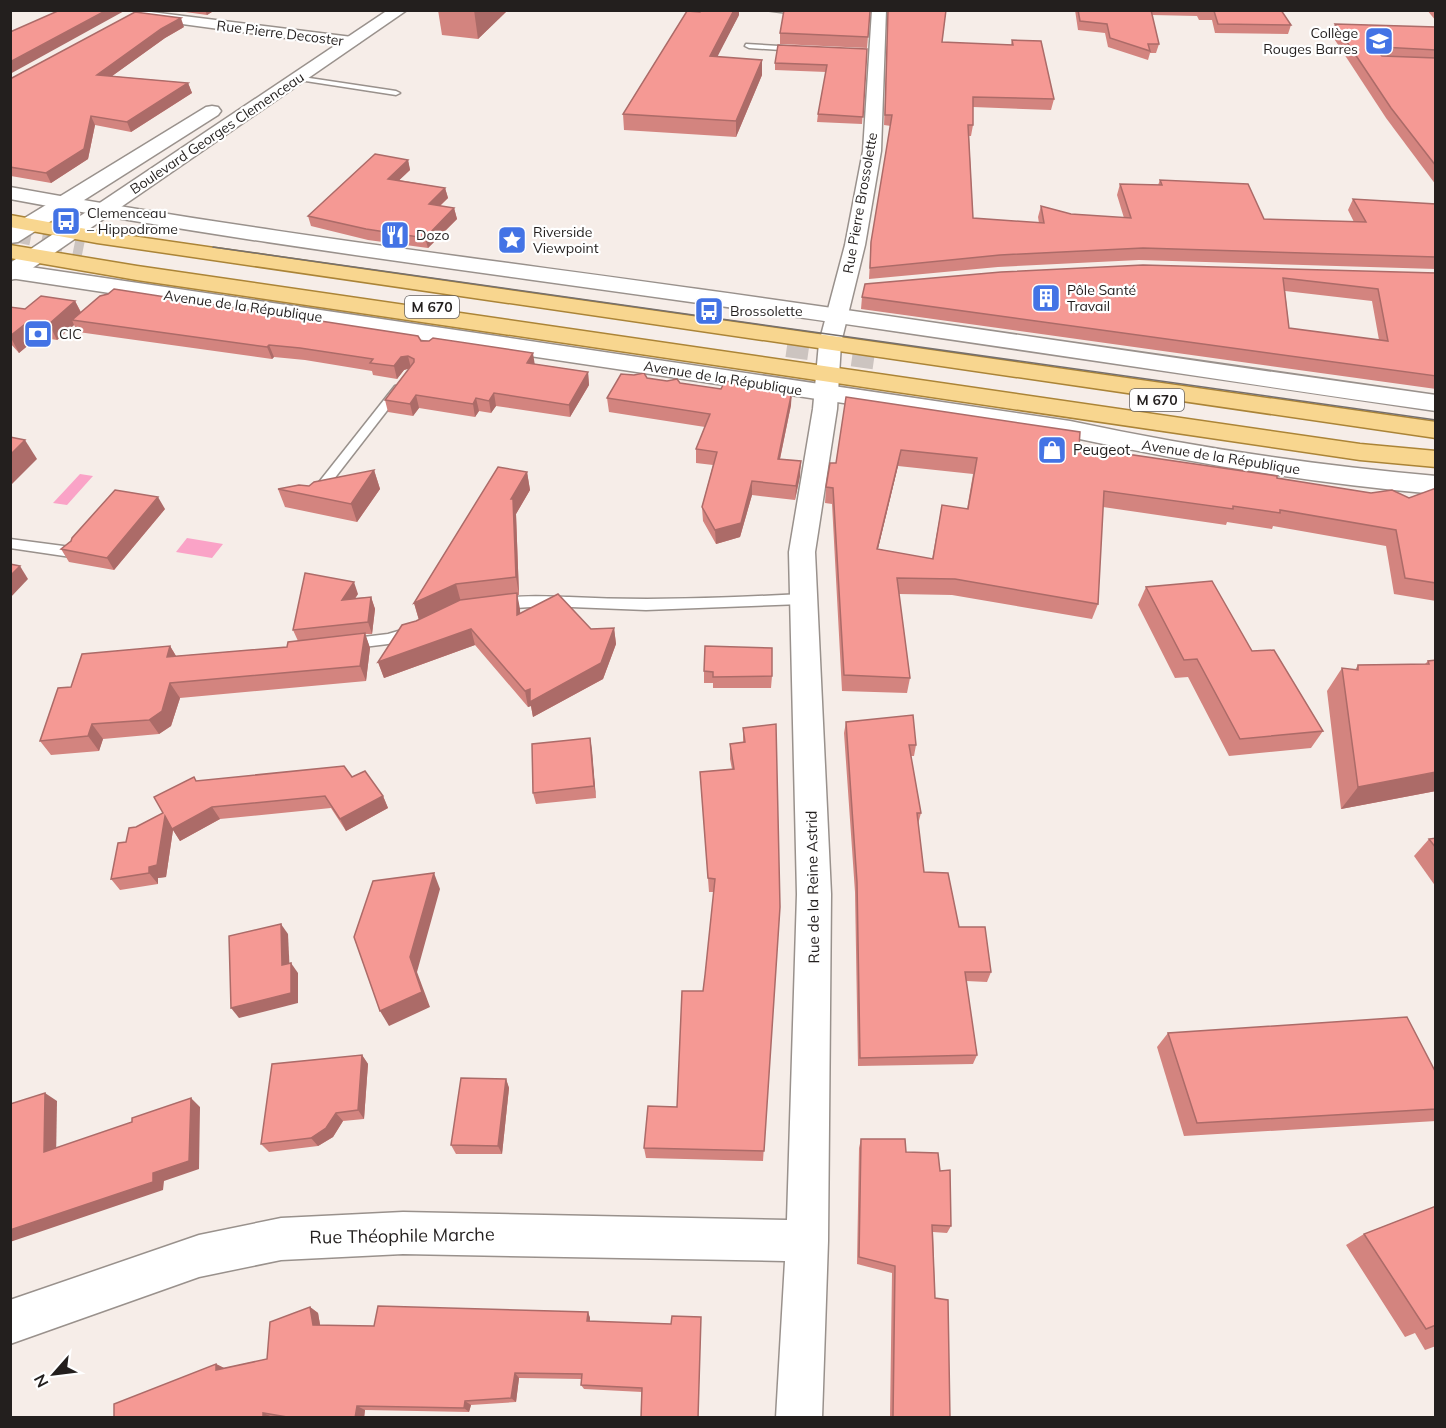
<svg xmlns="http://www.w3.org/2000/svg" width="1446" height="1428" font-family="Mulish,sans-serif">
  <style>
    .water { fill: #faa3c7 }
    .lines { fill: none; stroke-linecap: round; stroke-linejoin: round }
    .primary-tunnel { stroke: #ccc4c0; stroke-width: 22; stroke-dasharray: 22 11; stroke-linecap: butt }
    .service-casing { stroke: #99918c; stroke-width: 3 }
    .minor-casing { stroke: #99918c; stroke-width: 3 }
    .tertiary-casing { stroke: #99918c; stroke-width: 3 }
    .secondary-casing { stroke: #99918c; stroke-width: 3 }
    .primary-casing { stroke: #ab8437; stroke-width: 3 }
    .service { fill: #fff; fill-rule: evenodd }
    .minor { fill: #fff; fill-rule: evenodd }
    .tertiary { fill: #fff; fill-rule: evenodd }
    .secondary { fill: #fff; fill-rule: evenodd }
    .primary { fill: #f8d68f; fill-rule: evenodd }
    .tram { stroke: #76706d; stroke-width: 1.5 }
    .wall { fill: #d3847f; fill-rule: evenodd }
    .shaded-wall { fill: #ac6b68 }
    .building { fill: #f59994; stroke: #ac6b68; stroke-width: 1.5; fill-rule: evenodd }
    .labels { text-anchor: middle; stroke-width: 4.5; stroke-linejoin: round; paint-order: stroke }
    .far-street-label { font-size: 14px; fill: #231f1e; stroke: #fff }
    .far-poi-label { font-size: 14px; fill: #231f1e; stroke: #fff; text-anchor: start }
    .shield { fill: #fff; stroke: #656262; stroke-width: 1.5 }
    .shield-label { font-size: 14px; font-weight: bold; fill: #231f1e }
    .poi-label { font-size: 15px; fill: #231f1e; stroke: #fff; text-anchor: start }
    .street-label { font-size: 15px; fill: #231f1e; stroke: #fff }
    .near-street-label { font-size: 18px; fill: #231f1e; stroke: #fff }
  </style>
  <rect width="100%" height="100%" fill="#f6ede8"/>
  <g class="water">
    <polygon points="80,474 93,476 67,505 53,503"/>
    <polygon points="187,538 223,544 212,558 176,552"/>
  </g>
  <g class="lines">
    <g class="primary-tunnel">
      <polyline points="10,230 84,245"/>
      <polyline points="787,346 879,359"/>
    </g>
    <g class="service-casing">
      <g id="service">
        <polygon points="765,10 800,10 808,13 804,15"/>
        <polygon points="746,44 796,47 800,49 796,51 749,48 745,46"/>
        <polygon points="296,76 396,91 400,93 396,95 299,80 295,78"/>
        <polygon points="399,385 403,386 403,390 320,497 312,497 310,494 312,491 395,386"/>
        <polygon points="10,539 71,547 78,552 71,557 10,548"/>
        <path d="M802,594L809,599L802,604L646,610L546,606L500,609L493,604C501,593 554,597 569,597C647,601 724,598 802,594Z"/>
        <polygon points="412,627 417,628 419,632 417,636 388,644 347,649 340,644 347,639 388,634"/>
      </g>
    </g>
    <g class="minor-casing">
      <g id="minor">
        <polygon points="872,10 886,10 881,151 865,245 841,343 837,409 815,552 831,894 828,1241 822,1418 776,1418 785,1261 403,1254 281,1260 199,1277 10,1344 10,1300 199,1235 281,1218 403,1212 787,1220 797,894 789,552 813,409 819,343 845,245 863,151"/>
        <polygon points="143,11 352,37 360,42 352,47 138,18 136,15 138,12"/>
      </g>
    </g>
    <g class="tertiary-casing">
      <g id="tertiary">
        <path d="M10,187C238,229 468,257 698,289C944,323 1189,361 1436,395V411C1189,376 944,337 698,303C468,270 238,242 10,199Z"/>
        <path d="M10,264L1070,421C1191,447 1312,465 1436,476V494C1312,483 1191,463 1070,437L10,278Z"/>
      </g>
    </g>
    <g class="secondary-casing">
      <g id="secondary">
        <polygon points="388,10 407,10 18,278 10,280 10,263"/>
        <polygon points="212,106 218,107 221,111 218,115 18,242 10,243 10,227 206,107"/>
      </g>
    </g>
    <g class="primary-casing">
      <g id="primary">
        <polygon points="10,215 97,231 347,267 1436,422 1436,438 97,243 10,227"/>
        <polygon points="10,245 137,266 1360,444 1436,451 1436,467 1360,460 137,280 10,258"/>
      </g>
    </g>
    <use href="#service" class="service"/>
    <use href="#minor" class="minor"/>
    <use href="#tertiary" class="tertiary"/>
    <use href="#secondary" class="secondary"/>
    <use href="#primary" class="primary"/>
    <polyline class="tram" points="213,247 1436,420"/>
  </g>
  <g class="wall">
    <polygon points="171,10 215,10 207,15"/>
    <polygon points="438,10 508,10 478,39 442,35"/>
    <polygon points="888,10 946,10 942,42 1011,45 1012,40 1054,99 1051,110 973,107 973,125 971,136 969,136 973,218 1039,223 1038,217 1041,206 1071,214 1124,218 1117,195 1120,184 1158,185 1160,180 1264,219 1354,222 1348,210 1353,199 1436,204 1436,269 1139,260 998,267 869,279 871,242 891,126 884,125"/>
    <polygon points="1075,10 1281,10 1291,25 1288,34 1215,33 1212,20 1199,20 1197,16 1152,15 1159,44 1156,53 1150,53 1148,60 1108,47 1105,33 1078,30"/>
    <polygon points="1427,10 1436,10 1436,21"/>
    <polygon points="870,12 867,48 780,44 780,33"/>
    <polygon points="739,15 717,56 762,75 736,137 624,130 623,114"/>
    <polygon points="1335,24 1436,27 1436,185 1386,118 1331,34"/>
    <polygon points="184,27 165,38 112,76 188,83 192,93 131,132 95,125 88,159 51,183 11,176 10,79"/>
    <polygon points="867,49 862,124 817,122 818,114 826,72 775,70 775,63"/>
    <polygon points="408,160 410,170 399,180 445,188 448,198 440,206 454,208 457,219 428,248 368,240 311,226 308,216"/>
    <path d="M1436,273V389L861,309L862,297L865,284ZM1285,291L1372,301L1379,340L1289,328Z"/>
    <polygon points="75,301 81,312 421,341 535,364 588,372 589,385 570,417 496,406 491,413 479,411 475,417 419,408 413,416 388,412 385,400 410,368 404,370 397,379 373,375 372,371 305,360 274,357 272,359 78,332 74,325 57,340 38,337 19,353 10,343 10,307 25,309"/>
    <polygon points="647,378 680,383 791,405 780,459 800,476 795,500 752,495 740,537 716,544 703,521 702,507 713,465 696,463 696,449 705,427 609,412 607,398"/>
    <path d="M846,397L1079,447L1371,493L1409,498L1436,488V601L1394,594L1386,546L1273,526L1272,529L1227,522L1226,525L1103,507L1098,604L1092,619L952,595L899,594L910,678L907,693L842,691L832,504L825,503L826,487L836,463ZM898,466L973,474L967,509L942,505L932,559L878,549Z"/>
    <polygon points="374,470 380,489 357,522 285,507 278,489 309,486"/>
    <polygon points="527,472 530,490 516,514 519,595 517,595 520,613 591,629 614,628 616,644 603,679 533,717 531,706 528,707 475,645 384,678 378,662 416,621 419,620 414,603"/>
    <polygon points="165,509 114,570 69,562 61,549 71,541"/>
    <polygon points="1146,587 1252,651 1323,731 1311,748 1229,756 1188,677 1175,678 1138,605"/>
    <polygon points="358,594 355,598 371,597 375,609 372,634 365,634 370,648 366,681 180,698 171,726 159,734 103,739 99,751 51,755 40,741 71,687 170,646 176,656 287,647 298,641 293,630"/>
    <polygon points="1436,660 1436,791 1341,809 1327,691 1342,668 1355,670 1358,665 1425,664 1428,661"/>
    <polygon points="704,671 772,676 771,688 713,688 713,683 704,683"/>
    <polygon points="846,722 916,745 914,756 911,756 921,813 918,824 924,872 959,927 991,972 987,982 966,981 977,1055 973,1064 858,1066 855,892 844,733"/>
    <polygon points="743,728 780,907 763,1161 646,1158 644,1148 677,1107 703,991 705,975 714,892 709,892 700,772 732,769 730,759 730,744 743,743"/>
    <polygon points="590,738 596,798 536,804 533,793"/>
    <polygon points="352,777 383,796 388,808 346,831 331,808 220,819 180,841 173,830 166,877 158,878 158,884 120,890 111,879 126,842 136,827 163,813 196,781"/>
    <polygon points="1436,838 1436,887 1414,856 1429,839"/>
    <polygon points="1168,1033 1436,1073 1436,1121 1184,1136 1157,1047"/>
    <polygon points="362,1055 368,1064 364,1119 343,1121 333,1137 318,1146 269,1152 261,1144"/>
    <polygon points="506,1079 509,1088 502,1154 456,1154 451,1145"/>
    <polygon points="861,1139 906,1152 940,1171 951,1226 947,1233 933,1232 935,1298 950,1418 890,1418 892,1273 857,1264 859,1148"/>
    <polygon points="1436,1206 1436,1346 1425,1350 1415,1333 1405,1337 1346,1245 1364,1234"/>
    <polygon points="310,1307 318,1313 320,1325 374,1326 588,1312 590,1318 590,1321 671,1324 701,1317 698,1418 641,1418 642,1392 584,1389 581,1385 581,1379 519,1378 516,1402 471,1405 469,1412 365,1410 364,1418 114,1418 216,1364 224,1368 267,1359"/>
  </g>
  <g class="shaded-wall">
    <polygon points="107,10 126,10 10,74 10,62"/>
    <polygon points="205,10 215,10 207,15"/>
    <polygon points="474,10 508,10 478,39"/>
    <polygon points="734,10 739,10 739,15 710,71 710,56"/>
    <polygon points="181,18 184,27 165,38 101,84 97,75 161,29"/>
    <polygon points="762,60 762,75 736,137 736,121"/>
    <polygon points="188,83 192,93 131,132 127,122"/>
    <polygon points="91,116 95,125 88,159 51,183 46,173"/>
    <polygon points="408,160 410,170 390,189 388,179"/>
    <polygon points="445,188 448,198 431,214 429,204"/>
    <polygon points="454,208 457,219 428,248 425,238"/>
    <polygon points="75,301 83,317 72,320 74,325 57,340 49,324"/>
    <polygon points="29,321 38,337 19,353 10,336"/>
    <polygon points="269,345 274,357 272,359 267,347"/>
    <polygon points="533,353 535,366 527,363"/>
    <polygon points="408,356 411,368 404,370 397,379 394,366 401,357"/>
    <polygon points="588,372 589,385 570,417 569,405"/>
    <polygon points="792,391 791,405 777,473 778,459"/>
    <polygon points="494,393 496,406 491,413 489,401"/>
    <polygon points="416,395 419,408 413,416 410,404"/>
    <polygon points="476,398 479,411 475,417 473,404"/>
    <polygon points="25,440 37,459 10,486 10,455"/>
    <polygon points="901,450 898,466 874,565 877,549"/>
    <polygon points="801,461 800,476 795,500 796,486"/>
    <polygon points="374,470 380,489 357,522 351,504"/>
    <polygon points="527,472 530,490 516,514 519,595 516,577 511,499"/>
    <polygon points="752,481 752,495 740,537 716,544 715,530"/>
    <polygon points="158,497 165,509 114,570 107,558"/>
    <polygon points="20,566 28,579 10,598 10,576"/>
    <polygon points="354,582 358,594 347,611 342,600"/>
    <polygon points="456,584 461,602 419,620 414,603"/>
    <polygon points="517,593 520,609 521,631 517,615"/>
    <polygon points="371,597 375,609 372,634 368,622"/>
    <polygon points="614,628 616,644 603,679 533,717 531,706 528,707 525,691"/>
    <polygon points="471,629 475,645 384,678 378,662"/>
    <polygon points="365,633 370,648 366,681 360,666"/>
    <polygon points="170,646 179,661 167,657"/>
    <polygon points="170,683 180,698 171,726 159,734 149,720"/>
    <polygon points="92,724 103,739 99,751 88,736"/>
    <polygon points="590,738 592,750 596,798 594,786"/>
    <polygon points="1436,772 1436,791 1341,809 1358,787"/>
    <polygon points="383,796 388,808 346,831 340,819"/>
    <polygon points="212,807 220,819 180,841 173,830 166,877 158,878 158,884 149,873 149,867 165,816"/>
    <polygon points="434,873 440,889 417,972 430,1007 389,1026 380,1011 410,957"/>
    <polygon points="281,924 288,934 290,976 282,965"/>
    <polygon points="291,963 298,973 298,1003 239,1018 231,1008"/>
    <polygon points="362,1055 368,1064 364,1119 358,1110"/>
    <polygon points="506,1079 509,1088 502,1154 498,1146"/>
    <polygon points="45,1093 57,1101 56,1160 44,1152"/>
    <polygon points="191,1098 200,1107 199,1169 164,1181 163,1190 10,1242 10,1230 153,1173"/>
    <polygon points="336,1113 343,1121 333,1137 318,1146 311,1138"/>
    <polygon points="310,1307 318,1313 321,1330 313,1325"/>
    <polygon points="588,1312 590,1318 589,1326 587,1321"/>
    <polygon points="216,1364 226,1369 216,1370"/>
    <polygon points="515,1373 519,1378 516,1402 511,1398"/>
    <polygon points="465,1401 471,1405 469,1412 464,1408"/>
    <polygon points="357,1406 365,1410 364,1418 355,1418"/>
    <polygon points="263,1413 273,1417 273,1418 263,1418"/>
  </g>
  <g class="building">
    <polygon points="60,10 107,10 10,62 10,32"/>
    <polygon points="701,10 734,10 710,56 762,60 736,121 623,114 687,11 700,12"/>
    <polygon points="784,10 870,11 868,37 780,33"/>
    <polygon points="888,10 946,10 942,42 1013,45 1012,40 1041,41 1054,99 973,97 973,125 968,125 973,218 1044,223 1041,206 1071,214 1131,218 1120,184 1162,185 1160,180 1248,184 1264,219 1366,222 1353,199 1436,204 1436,257 1143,248 1000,255 870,268 871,242 892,115 885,115"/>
    <polygon points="1078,10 1151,10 1159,44 1148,44 1150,51 1110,38 1107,24 1080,21"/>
    <polygon points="1202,10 1281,10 1291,25 1218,24 1214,11"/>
    <polygon points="135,12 181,18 161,29 97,75 188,83 127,122 91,116 84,149 46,173 10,167 10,79"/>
    <polygon points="1335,24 1436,27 1436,50 1382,47 1380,54 1382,56 1436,58 1436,166 1391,108"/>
    <polygon points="778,45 867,49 863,117 818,114 827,65 775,63"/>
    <polygon points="375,154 408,160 388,179 445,188 429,204 454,208 425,238 366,229 308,216"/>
    <path d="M1143,265L1436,273V376L862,297L865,284L1001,272ZM1283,278L1378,289L1388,341L1289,328Z"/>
    <polygon points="114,289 418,336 421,341 429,341 433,338 533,353 527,363 588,372 569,405 494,393 489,401 476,398 473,404 416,395 410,404 385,400 414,362 414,359 408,356 401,357 394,366 370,363 373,359 300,348 269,345 267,347 72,320 100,296 108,294"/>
    <polygon points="41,296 75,301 49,324 29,321 10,336 10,307 25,309"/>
    <polygon points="644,373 647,378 667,381 677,379 680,383 721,389 725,381 792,391 778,459 801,461 796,486 752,481 741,523 715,530 702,507 717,452 696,449 710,414 607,398 621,374 634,375"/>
    <path d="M846,397L1080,432L1079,447L1277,476V478L1371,493L1392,490L1409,498L1436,488V583L1405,578L1396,530L1280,510V513L1233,506V509L1104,491L1098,604L955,579L897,578L910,678L844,675L833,488L826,487L830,463H836ZM901,450L977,458L968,509L942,505L933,559L877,549Z"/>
    <polygon points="10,437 25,440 10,455"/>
    <polygon points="498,467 527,472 511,499 513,499 516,577 456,584 414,603"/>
    <polygon points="374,470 351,504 278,489 299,485 309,486 314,482"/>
    <polygon points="115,490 158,497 107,558 61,549 71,541 72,538"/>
    <polygon points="10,564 20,566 10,576"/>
    <polygon points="305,573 354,582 342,600 371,597 368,622 293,630"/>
    <polygon points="1212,581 1252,651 1274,650 1323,731 1240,739 1197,659 1184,660 1146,587"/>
    <polygon points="517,593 517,615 558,594 591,629 614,628 601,663 530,702 530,689 525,691 471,629 378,662 402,625 416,621 460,600"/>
    <polygon points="365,633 360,666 170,683 162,711 149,720 92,724 88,736 40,741 58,688 71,687 82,654 170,646 167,657 287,647 288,642"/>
    <polygon points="705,646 772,648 772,676 713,677 713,672 704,671"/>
    <polygon points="1436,660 1436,772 1358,787 1342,668 1358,670 1358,665 1429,664 1428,661"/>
    <polygon points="913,715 916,745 909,745 921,813 917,813 924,872 948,873 959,927 985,927 991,972 965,972 977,1055 860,1058 857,882 846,722"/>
    <polygon points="776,724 780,907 764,1151 644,1148 648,1106 677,1107 682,991 703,991 705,975 715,879 708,878 700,772 734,769 730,744 745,742 743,728"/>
    <polygon points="590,738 594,786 533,793 532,744"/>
    <polygon points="344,766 352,777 365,771 383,796 340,819 325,796 212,807 172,829 165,816 157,865 149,867 149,873 111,879 118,843 126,842 129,828 136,827 163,813 154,797 194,777 196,781"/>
    <polygon points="1436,838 1436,848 1429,839"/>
    <polygon points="434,873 410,957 422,992 380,1011 354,937 373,881"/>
    <polygon points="281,924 282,965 291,963 291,993 231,1008 229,936"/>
    <polygon points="1407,1017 1436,1073 1436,1109 1197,1123 1168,1033"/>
    <polygon points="362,1055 358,1110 336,1113 326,1128 311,1138 261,1144 272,1064"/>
    <polygon points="461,1078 506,1079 498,1146 451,1145"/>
    <polygon points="45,1093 44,1152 132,1122 132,1118 191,1098 189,1161 153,1173 153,1182 10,1230 10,1104"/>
    <polygon points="861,1139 905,1139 906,1152 938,1153 940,1171 950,1170 951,1226 932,1225 935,1298 948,1300 950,1418 893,1418 895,1266 859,1257"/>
    <polygon points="1436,1206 1436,1325 1426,1329 1364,1234"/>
    <polygon points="378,1306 588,1312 587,1321 671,1324 672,1316 701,1317 698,1418 641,1418 642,1388 581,1385 582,1374 515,1373 511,1398 465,1401 464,1408 357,1406 355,1418 293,1418 263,1413 263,1418 114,1418 114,1404 216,1364 216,1370 267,1359 270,1322 310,1307 313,1325 374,1326"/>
  </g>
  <defs>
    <g id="school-square" transform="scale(1.5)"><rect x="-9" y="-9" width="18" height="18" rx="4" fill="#4373e5" stroke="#fff"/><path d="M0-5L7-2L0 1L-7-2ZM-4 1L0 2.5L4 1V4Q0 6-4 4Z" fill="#fff"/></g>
    <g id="bus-square" transform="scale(1.5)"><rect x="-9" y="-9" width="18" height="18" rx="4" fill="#4373e5" stroke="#fff"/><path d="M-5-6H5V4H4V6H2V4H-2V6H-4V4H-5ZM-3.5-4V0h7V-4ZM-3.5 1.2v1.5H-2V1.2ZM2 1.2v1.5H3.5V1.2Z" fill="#fff"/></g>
    <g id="restaurant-square" transform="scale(1.5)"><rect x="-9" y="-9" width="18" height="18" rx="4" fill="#4373e5" stroke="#fff"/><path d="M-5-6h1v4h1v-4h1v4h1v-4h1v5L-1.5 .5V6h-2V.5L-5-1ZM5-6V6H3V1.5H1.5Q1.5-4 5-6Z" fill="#fff"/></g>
    <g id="sight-square" transform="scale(1.5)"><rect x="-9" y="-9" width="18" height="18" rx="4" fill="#4373e5" stroke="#fff"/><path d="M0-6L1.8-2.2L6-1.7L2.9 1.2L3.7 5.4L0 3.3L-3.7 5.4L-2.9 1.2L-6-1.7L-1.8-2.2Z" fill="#fff"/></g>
    <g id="building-square" transform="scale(1.5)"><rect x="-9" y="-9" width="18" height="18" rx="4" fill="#4373e5" stroke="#fff"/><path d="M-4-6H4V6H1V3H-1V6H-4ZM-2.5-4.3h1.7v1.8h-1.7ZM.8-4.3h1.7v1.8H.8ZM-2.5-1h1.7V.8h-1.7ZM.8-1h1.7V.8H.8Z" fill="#fff"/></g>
    <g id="bank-square" transform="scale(1.5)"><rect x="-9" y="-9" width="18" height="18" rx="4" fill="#4373e5" stroke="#fff"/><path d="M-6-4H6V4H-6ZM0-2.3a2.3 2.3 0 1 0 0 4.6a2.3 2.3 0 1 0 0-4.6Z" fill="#fff"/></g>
    <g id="shop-square" transform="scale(1.5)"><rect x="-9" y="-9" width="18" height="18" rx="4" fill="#4373e5" stroke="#fff"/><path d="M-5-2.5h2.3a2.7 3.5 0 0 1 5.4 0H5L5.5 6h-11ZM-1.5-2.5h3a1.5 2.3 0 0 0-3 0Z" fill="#fff"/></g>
  </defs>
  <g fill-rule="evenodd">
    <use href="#school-square" x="1379" y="41"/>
    <use href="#bus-square" x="66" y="221"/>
    <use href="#restaurant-square" x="395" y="235"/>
    <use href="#sight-square" x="512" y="240"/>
    <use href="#building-square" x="1046" y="298"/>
    <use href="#bus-square" x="709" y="311"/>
    <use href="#bank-square" x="38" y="334"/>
    <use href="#shop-square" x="1052" y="450"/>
  </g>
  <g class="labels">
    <g class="far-street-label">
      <text transform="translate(280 33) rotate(7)" y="5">Rue Pierre Decoster</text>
      <text transform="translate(217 133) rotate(-34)" y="5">Boulevard Georges Clemenceau</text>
      <text transform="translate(860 203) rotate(-80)" y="5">Rue Pierre Brossolette</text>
      <text transform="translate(243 306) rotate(8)" y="5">Avenue de la République</text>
      <text transform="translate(723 378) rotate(9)" y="5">Avenue de la République</text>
      <text transform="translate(1221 457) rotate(9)" y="5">Avenue de la République</text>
    </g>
    <g class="far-poi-label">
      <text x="1358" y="38" text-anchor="end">Collège<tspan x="1358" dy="16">Rouges Barres</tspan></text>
      <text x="87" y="218">Clemenceau<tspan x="87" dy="16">– Hippodrome</tspan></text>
      <text x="533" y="237">Riverside<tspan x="533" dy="16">Viewpoint</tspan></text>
      <text x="416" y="240">Dozo</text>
      <text x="1067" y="295">Pôle Santé<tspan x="1067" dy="16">Travail</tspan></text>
      <text x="730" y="316">Brossolette</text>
      <text x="59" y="339">CIC</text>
    </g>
    <g class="shield">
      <rect x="405" y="296" width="54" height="22" rx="4.5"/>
      <rect x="1130" y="389" width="54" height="22" rx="4.5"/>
    </g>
    <g class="shield-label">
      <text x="432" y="312">M 670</text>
      <text x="1157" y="405">M 670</text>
    </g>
    <g class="poi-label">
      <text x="1073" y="455">Peugeot</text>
    </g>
    <g class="street-label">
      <text transform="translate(813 887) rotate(-91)" y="5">Rue de la Reine Astrid</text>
    </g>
    <g class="near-street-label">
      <text transform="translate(402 1236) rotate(-1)" y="6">Rue Théophile Marche</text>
    </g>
  </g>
  <rect width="1446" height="1428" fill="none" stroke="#231f1e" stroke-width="24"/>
  <g transform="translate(54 1374) rotate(242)" stroke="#ffffff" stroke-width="4.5" paint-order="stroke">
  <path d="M0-4.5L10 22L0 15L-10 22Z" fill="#231f1e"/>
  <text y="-9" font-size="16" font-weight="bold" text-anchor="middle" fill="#231f1e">N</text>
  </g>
</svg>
